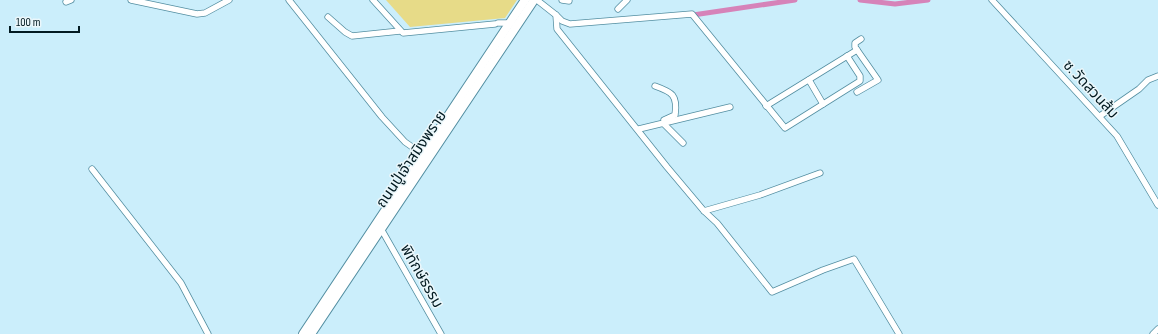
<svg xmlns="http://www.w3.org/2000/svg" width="1158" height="334" font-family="'Sofia Sans Condensed','Noto Sans Thai',sans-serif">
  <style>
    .green { fill: #e7db88 }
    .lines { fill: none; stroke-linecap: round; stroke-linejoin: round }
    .canal { stroke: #d683b9; stroke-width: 5 }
    .minor-casing { stroke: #538ea1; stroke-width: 7 }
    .secondary-casing { stroke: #538ea1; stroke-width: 10 }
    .minor { stroke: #fff; stroke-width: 5.5 }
    .secondary { stroke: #fff; stroke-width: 8 }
    .labels { text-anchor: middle; stroke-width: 3; stroke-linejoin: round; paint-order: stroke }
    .street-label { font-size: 15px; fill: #021a21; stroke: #ebf7fb }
  </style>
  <rect width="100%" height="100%" fill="#cbeefb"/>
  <polygon class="green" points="386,0 517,0 505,18 410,27"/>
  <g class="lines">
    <g class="canal">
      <polyline points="860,0 895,4 928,0"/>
      <polyline points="693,15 795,0"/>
    </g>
    <g class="minor-casing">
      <g id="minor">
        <polyline points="131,0 197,14 205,13 229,0"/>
        <polyline points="289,0 382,117 405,142 425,156"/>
        <polyline points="373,0 403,33 495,24"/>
        <polyline points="537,0 556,15 557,29 667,167 704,211 717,223 772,292 823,270 854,259 899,334"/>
        <polyline points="562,0 569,1"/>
        <polyline points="992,0 1117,136 1158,205"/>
        <polyline points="66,2 71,0"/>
        <polyline points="618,9 627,0"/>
        <polyline points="556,15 562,21 570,24 692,14 785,128 860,81 860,76 847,56"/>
        <polyline points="328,17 345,32 352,36 400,31"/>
        <polyline points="498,23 512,23"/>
        <polyline points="809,80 823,104"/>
        <path d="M655,86C672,92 678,95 675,115L664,120"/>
        <polyline points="857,92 878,80 855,47 855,43 861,39"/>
        <polyline points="766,106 857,50"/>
        <polyline points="1100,116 1139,89 1148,80 1158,76"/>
        <polyline points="664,124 683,143"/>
        <polyline points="639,129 730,107"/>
        <polyline points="92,169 181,283 208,334"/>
        <polyline points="704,211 760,195 820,173"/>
        <polyline points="380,227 441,334"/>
        <polyline points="1153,334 1158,329"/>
      </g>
    </g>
    <g class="secondary-casing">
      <g id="secondary">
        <polyline points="303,334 525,0"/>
        <polyline points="311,334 534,0"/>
      </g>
    </g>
    <use href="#minor" class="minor"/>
    <use href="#secondary" class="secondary"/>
  </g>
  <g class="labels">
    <g class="street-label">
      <text transform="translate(1091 89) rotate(47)" y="5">ซ. วัดสวนส้ม</text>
      <text transform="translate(411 159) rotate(-56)" y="5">ถนนปู่เจ้าสมิงพราย</text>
      <text transform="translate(422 276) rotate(60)" y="5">พิทักษ์ธรรม</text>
    </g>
  </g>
  <path d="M10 26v6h69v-6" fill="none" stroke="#021a21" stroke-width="2"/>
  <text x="16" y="26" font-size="12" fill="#021a21" stroke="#ebf7fb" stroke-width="3" paint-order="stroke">100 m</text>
</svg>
